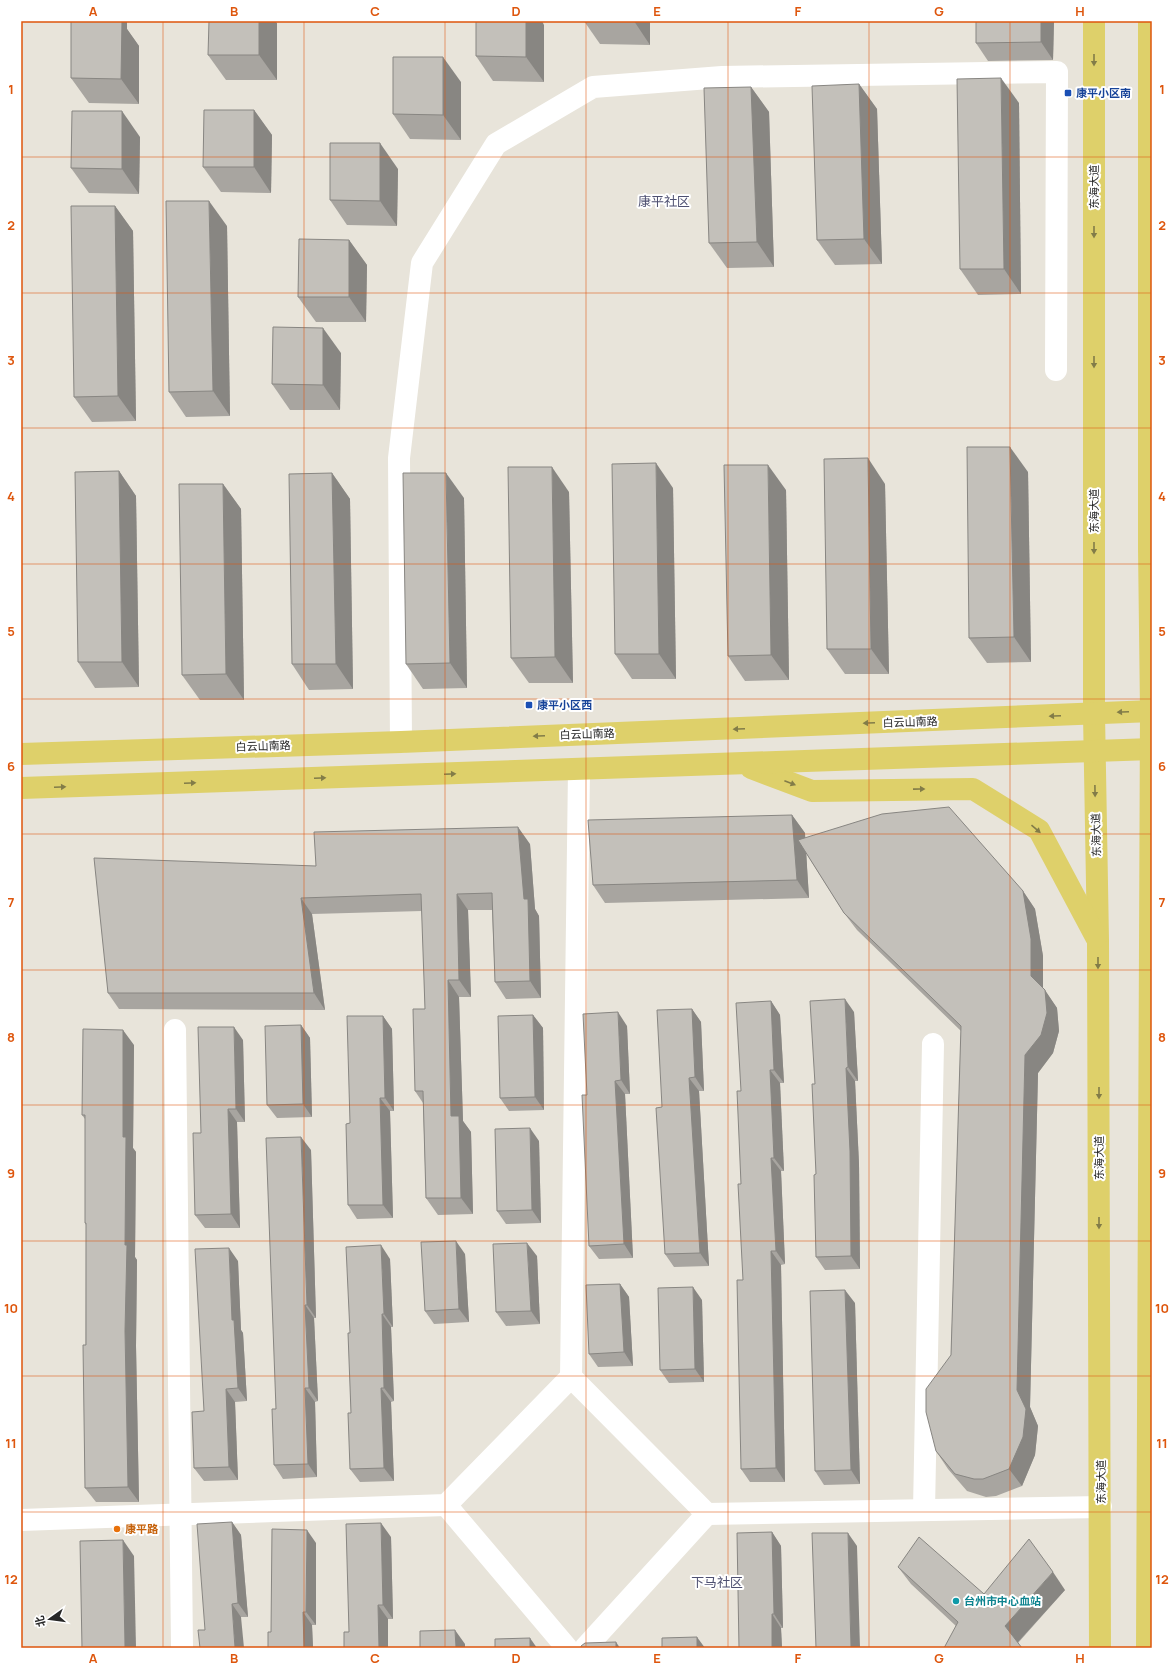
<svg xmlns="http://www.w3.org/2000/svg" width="1173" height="1669" font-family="Manrope,'Noto Sans SC',sans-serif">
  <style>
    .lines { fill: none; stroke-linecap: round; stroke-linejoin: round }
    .minor { stroke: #fff; stroke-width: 22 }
    .major { stroke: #ded06a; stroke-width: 22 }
    .wall { fill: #a8a5a0 }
    .shaded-wall { fill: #888682 }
    .building { fill: #c3c0ba; stroke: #888682 }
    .oneway { fill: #827c48 }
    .grid { fill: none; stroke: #de560d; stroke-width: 1; stroke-opacity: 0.55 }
    .transit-dot { fill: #1a4fb4; stroke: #fff; stroke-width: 1.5 }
    .food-dot { fill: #e8710a; stroke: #fff; stroke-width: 1.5 }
    .culture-dot { fill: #0f9aa8; stroke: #fff; stroke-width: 1.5 }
    .labels { text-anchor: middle; stroke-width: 4; stroke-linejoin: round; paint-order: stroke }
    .transit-label { font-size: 11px; font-weight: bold; fill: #164399; stroke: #fff; text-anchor: start }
    .street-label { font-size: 11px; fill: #272727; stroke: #fff }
    .food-label { font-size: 11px; font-weight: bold; fill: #c56008; stroke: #fff; text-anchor: start }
    .culture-label { font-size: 11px; font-weight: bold; fill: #0d838f; stroke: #fff; text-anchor: start }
    .quarter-label { font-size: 13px; fill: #4e5071; stroke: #fff }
    .neatline { fill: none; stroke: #de560d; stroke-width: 1.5 }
    .grid-label { font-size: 13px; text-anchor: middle; font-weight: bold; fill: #de560d }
  </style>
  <rect width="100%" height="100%" fill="#e8e4da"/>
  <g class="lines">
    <g class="minor">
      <polyline points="401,742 399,458 422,263 496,144 593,87 722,77 1057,72 1056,370"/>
      <polyline points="175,1030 182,1648"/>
      <polyline points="571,1377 579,770"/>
      <polyline points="446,1505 567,1648"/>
      <polyline points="924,1510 933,1044"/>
      <polyline points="707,1514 1101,1507"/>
      <polyline points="21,1520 446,1505 571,1377 707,1514 585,1648"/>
    </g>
    <g class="major">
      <polyline points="1094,21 1094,714 1098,940 1100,1648"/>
      <polyline points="21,754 401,742 1152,711"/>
      <polyline points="751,768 812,791 973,789 1039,830 1096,937"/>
      <polyline points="21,788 1152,749"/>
      <polyline points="1147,1648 1151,711 1149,548 1149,21"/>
    </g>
  </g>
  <g class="wall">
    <polygon points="71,21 127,21 127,29 139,46 139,104 89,103 71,78"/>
    <polygon points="584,21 650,21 650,45 600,44"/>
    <polygon points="976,21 1054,21 1053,60 988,61 976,43"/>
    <polygon points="277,23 277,80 226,80 208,55"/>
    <polygon points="544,25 544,82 493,81 476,56"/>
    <polygon points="461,82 461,140 410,139 393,114"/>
    <polygon points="859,84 877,109 882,264 835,265 817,240"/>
    <polygon points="751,87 769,112 774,267 727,268 709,243"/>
    <polygon points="1019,103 1021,294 978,295 960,269"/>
    <polygon points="254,110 272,135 271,193 221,192 203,167"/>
    <polygon points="140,137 139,194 89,193 71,168"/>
    <polygon points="398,169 397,226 347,225 330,200"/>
    <polygon points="115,206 133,231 136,421 92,422 74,397"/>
    <polygon points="227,226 230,416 186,417 169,392"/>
    <polygon points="349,240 367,265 366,322 316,322 298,297"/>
    <polygon points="341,353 340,410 290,410 272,384"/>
    <polygon points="119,471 136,496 139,687 95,688 78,662"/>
    <polygon points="1028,472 1031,662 987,663 969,638"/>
    <polygon points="332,473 350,499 353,689 309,690 292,664"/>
    <polygon points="223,484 241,509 244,700 200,700 182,675"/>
    <polygon points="885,484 889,674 845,674 827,649"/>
    <polygon points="673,488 676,679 632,679 615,654"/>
    <polygon points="786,490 789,680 745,681 728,656"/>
    <polygon points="569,492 573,683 529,683 511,658"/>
    <polygon points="464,498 467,688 423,689 406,664"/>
    <polygon points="792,815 805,833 805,838 1023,891 1035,909 1043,956 1043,988 1057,1008 1059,1031 1053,1053 1038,1073 1030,1407 1038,1426 1035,1455 1022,1486 996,1496 986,1497 967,1491 948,1469 936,1451 951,1355 961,1031 857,930 844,913 806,853 809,898 605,903 593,885"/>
    <polygon points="530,844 535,909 539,916 541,998 506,999 495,982 492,910 468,910 471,997 459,997 463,1121 471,1132 473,1214 438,1215 426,1198 423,1103 415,1091 425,1009 422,911 312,914 325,1010 119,1009 108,993 316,866"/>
    <polygon points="771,1001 780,1015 784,1083 780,1083 784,1171 781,1171 785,1264 781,1265 785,1482 750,1482 741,1469 743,1280 741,1091"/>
    <polygon points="692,1009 701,1022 704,1091 699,1091 709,1266 674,1267 665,1254 662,1107"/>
    <polygon points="854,1012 858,1081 855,1081 859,1164 860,1269 825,1270 816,1257 816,1174"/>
    <polygon points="533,1015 543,1028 544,1110 509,1111 500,1098"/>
    <polygon points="383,1016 392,1029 394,1111 390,1111 393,1218 357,1219 348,1205 350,1123"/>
    <polygon points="301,1025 310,1038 312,1117 277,1118 267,1105"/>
    <polygon points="627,1026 630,1094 625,1094 633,1258 599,1259 589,1246 587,1095"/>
    <polygon points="243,1040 245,1122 237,1122 240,1228 205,1228 195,1215 201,1133"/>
    <polygon points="134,1045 133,1148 136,1152 135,1257 137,1260 136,1346 139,1502 96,1502 85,1488 86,1225 85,1223 85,1119 82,1115"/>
    <polygon points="539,1141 541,1223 506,1224 497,1211"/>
    <polygon points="311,1150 316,1318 314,1318 318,1401 315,1402 317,1477 283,1479 274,1465 276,1409"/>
    <polygon points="465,1254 469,1322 434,1324 425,1311"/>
    <polygon points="537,1256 540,1324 506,1326 496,1312"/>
    <polygon points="390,1259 393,1327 391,1327 394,1401 391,1402 394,1481 360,1482 350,1469 351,1413 350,1333"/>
    <polygon points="238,1261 241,1330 243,1333 247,1401 235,1402 238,1480 204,1481 194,1468 204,1411"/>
    <polygon points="620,1284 629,1297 633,1366 598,1367 589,1354"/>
    <polygon points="702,1300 704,1382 669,1383 660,1370"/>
    <polygon points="855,1303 860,1484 824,1485 815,1471"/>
    <polygon points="232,1522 241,1535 248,1617 241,1617 205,1630"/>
    <polygon points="772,1532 781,1546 783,1628 781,1628 782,1648 739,1648"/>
    <polygon points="391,1537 393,1619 388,1619 388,1648 344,1648 349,1632"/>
    <polygon points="316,1543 316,1625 312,1625 313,1648 268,1648 271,1632"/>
    <polygon points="898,1567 984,1594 1065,1590 1018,1643 956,1626 911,1584"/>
  </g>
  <g class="shaded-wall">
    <polygon points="110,21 127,21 127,29 139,46 139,104 121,79"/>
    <polygon points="259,21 275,21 277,23 277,80 259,55"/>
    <polygon points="526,21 542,21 544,25 544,82 526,57"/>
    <polygon points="634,21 650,21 650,45"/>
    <polygon points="1041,21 1054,21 1053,60 1041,42"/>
    <polygon points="443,57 461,82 461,140 443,115"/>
    <polygon points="1001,78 1019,103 1021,294 1004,269"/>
    <polygon points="859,84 877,109 882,264 864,239"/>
    <polygon points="751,87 769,112 774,267 757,242"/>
    <polygon points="254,110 272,135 271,193 254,167"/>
    <polygon points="122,111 140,137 139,194 122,169"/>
    <polygon points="380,143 398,169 397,226 380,201"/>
    <polygon points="209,201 227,226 230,416 213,391"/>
    <polygon points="115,206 133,231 136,421 118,396"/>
    <polygon points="349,240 367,265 366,322 349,297"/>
    <polygon points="323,328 341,353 340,410 323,385"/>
    <polygon points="1010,447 1028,472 1031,662 1014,637"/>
    <polygon points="868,458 885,484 889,674 871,649"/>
    <polygon points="656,463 673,488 676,679 659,654"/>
    <polygon points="768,465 786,490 789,680 771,655"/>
    <polygon points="552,467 569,492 573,683 555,657"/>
    <polygon points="119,471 136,496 139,687 122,662"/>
    <polygon points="332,473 350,499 353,689 336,664"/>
    <polygon points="446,473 464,498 467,688 450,663"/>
    <polygon points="223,484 241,509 244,700 226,674"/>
    <polygon points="792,815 805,833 809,898 797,880"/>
    <polygon points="518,827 530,844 535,909 539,916 541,998 530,981"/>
    <polygon points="1023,891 1035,909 1043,956 1043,994 1031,976"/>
    <polygon points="457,894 468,910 471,997 459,980"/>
    <polygon points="301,898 312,914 325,1010 314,993"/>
    <polygon points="448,980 459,997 463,1121 471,1132 473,1214 461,1198 451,1116"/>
    <polygon points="1045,990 1057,1008 1059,1031 1053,1053 1038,1073 1030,1407 1038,1426 1035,1455 1022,1486 1009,1469 1025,1055"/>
    <polygon points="845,999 854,1012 858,1081 848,1067"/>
    <polygon points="771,1001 780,1015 784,1083 774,1070"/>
    <polygon points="692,1009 701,1022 704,1091 695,1077"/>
    <polygon points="618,1012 627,1026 630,1094 621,1080"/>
    <polygon points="533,1015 543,1028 544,1110 535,1097"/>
    <polygon points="383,1016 392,1029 394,1111 385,1098"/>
    <polygon points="301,1025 310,1038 312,1117 303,1104"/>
    <polygon points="234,1027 243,1040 245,1122 236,1109"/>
    <polygon points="123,1030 134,1045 133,1148 136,1152 135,1257 137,1260 136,1346 139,1502 128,1487 125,1331 123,1137"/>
    <polygon points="846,1068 855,1081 859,1164 860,1269 851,1256"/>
    <polygon points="770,1070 780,1083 784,1171 774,1158"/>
    <polygon points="689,1078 699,1091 709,1266 700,1253"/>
    <polygon points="615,1081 625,1094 633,1258 624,1244"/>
    <polygon points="380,1098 390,1111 393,1218 383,1205"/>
    <polygon points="228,1109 237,1122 240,1228 231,1214"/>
    <polygon points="530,1128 539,1141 541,1223 532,1210"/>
    <polygon points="301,1137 311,1150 316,1318 307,1305"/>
    <polygon points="771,1158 781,1171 785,1264 776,1251"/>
    <polygon points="456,1241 465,1254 469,1322 459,1309"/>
    <polygon points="527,1243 537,1256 540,1324 531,1311"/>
    <polygon points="381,1245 390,1259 393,1327 384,1314"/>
    <polygon points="229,1248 238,1261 241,1330 243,1333 247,1401 238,1388 232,1320"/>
    <polygon points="771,1251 781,1265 785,1482 776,1468"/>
    <polygon points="620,1284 629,1297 633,1366 624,1352"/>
    <polygon points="693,1287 702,1300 704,1382 695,1369"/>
    <polygon points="845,1290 855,1303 860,1484 851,1470"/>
    <polygon points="305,1305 314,1318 318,1401 309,1388"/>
    <polygon points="382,1314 391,1327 394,1401 384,1388"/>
    <polygon points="305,1388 315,1402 317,1477 308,1464"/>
    <polygon points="381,1388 391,1402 394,1481 384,1468"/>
    <polygon points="226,1389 235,1402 238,1480 229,1467"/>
    <polygon points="232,1522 241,1535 248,1617 238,1603"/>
    <polygon points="381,1523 391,1537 393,1619 383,1605"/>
    <polygon points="307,1530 316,1543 316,1625 306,1612"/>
    <polygon points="772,1532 781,1546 783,1628 774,1614"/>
    <polygon points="848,1533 857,1546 860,1648 851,1648"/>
    <polygon points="123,1540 134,1556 136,1648 125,1648"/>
    <polygon points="1053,1572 1065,1590 1017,1643 1005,1626"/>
    <polygon points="232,1604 241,1617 244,1648 235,1648"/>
    <polygon points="378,1605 388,1619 388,1648 379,1648"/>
    <polygon points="303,1612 312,1625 313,1648 304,1648"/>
    <polygon points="772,1614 781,1628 782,1648 772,1648"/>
    <polygon points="455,1630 465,1644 465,1648 456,1648"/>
    <polygon points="697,1637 705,1648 697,1648"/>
    <polygon points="530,1638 537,1648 530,1648"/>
    <polygon points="616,1642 620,1648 616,1648"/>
  </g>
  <g class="building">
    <polygon points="71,21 122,21 121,79 71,78"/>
    <polygon points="209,21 259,21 259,55 208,55"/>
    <polygon points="476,21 526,21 526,57 476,56"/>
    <polygon points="976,21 1041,21 1041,42 976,43"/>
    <polygon points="393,57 443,57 443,115 393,114"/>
    <polygon points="1001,78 1004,269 960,269 957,79"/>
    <polygon points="859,84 864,239 817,240 812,86"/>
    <polygon points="751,87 757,242 709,243 704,88"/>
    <polygon points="204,110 254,110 254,167 203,167"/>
    <polygon points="72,111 122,111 122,169 71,168"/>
    <polygon points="330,143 380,143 380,201 330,200"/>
    <polygon points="166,201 209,201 213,391 169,392"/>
    <polygon points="71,206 115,206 118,396 74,397"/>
    <polygon points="299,239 349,240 349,297 298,297"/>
    <polygon points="273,327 323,328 323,385 272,384"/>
    <polygon points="967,447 1010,447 1014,637 969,638"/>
    <polygon points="868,458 871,649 827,649 824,459"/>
    <polygon points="656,463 659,654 615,654 612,464"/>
    <polygon points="724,465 768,465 771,655 728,656"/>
    <polygon points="508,467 552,467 555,657 511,658"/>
    <polygon points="119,471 122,662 78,662 75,472"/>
    <polygon points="332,473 336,664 292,664 289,474"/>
    <polygon points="403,473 446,473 450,663 406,664"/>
    <polygon points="179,484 223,484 226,674 182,675"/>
    <polygon points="949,807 1023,891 1031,939 1031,976 1045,990 1047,1013 1041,1035 1025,1055 1017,1390 1026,1409 1023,1437 1009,1469 983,1479 974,1479 955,1474 936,1451 926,1412 926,1389 951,1355 961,1026 844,913 798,840 882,814"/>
    <polygon points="792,815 797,880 593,885 588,820"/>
    <polygon points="518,827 524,899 528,899 530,981 495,982 492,893 457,894 459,980 448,980 451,1116 459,1116 461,1198 426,1198 423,1091 415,1091 413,1009 425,1009 421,894 301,898 314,993 108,993 94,858 316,866 314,832"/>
    <polygon points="845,999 848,1067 846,1068 850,1151 851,1256 816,1257 814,1175 816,1174 812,1084 815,1084 810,1001"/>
    <polygon points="771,1001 774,1070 770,1070 774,1158 771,1158 776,1251 771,1251 776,1468 741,1469 737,1280 743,1280 738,1184 741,1184 737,1091 741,1091 736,1003"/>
    <polygon points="692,1009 695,1077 689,1078 700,1253 665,1254 656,1108 662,1107 657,1010"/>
    <polygon points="618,1012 621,1080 615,1081 624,1244 589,1246 582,1095 587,1095 583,1014"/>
    <polygon points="533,1015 535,1097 500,1098 498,1016"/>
    <polygon points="347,1016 383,1016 385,1098 380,1098 383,1205 348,1205 346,1124 350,1123"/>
    <polygon points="301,1025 303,1104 267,1105 265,1026"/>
    <polygon points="198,1027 234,1027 236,1109 228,1109 231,1214 195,1215 193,1133 201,1133"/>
    <polygon points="83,1029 123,1030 123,1137 126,1137 125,1245 127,1245 125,1331 128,1487 85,1488 83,1345 86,1345 86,1223 85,1223 85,1115 82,1115"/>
    <polygon points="530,1128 532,1210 497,1211 495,1129"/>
    <polygon points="301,1137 307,1305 305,1305 309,1388 305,1388 308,1464 274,1465 272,1409 276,1409 266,1138"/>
    <polygon points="456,1241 459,1309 425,1311 421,1242"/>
    <polygon points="527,1243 531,1311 496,1312 493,1244"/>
    <polygon points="381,1245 384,1314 382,1314 384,1388 381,1388 384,1468 350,1469 348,1413 351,1413 348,1333 350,1333 346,1247"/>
    <polygon points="229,1248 232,1320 234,1320 238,1388 226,1389 229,1467 194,1468 192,1412 204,1411 195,1249"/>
    <polygon points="620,1284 624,1352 589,1354 586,1285"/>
    <polygon points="693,1287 695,1369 660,1370 658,1288"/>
    <polygon points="845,1290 851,1470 815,1471 810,1291"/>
    <polygon points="232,1522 238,1603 232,1604 235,1648 200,1648 198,1630 205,1630 197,1524"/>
    <polygon points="381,1523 383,1605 378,1605 379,1648 344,1648 344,1632 349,1632 346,1524"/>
    <polygon points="272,1529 307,1530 306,1612 303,1612 304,1648 268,1648 268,1632 271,1632"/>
    <polygon points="772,1532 774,1614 772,1614 772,1648 739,1648 737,1533"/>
    <polygon points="812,1533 848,1533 851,1648 816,1648"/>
    <polygon points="919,1537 984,1594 1029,1539 1053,1572 1005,1626 1022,1648 944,1648 958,1622 898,1567"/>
    <polygon points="123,1540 125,1648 82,1648 80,1541"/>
    <polygon points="455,1630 456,1648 420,1648 420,1631"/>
    <polygon points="697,1637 697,1648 662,1648 662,1638"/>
    <polygon points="530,1638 530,1648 495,1648 495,1639"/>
    <polygon points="616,1642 616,1648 581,1648 581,1646 585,1643"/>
  </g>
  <defs><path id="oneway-solid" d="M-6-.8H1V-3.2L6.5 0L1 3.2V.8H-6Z"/></defs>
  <g class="oneway">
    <use href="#oneway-solid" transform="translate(1094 60) rotate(90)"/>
    <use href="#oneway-solid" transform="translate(1094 232) rotate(90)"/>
    <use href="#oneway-solid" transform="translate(1094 362) rotate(90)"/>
    <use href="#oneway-solid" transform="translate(1094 548) rotate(90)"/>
    <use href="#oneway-solid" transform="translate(1123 712) rotate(177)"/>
    <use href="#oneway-solid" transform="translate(1055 716) rotate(177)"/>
    <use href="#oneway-solid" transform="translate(869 723) rotate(178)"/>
    <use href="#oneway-solid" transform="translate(739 729) rotate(178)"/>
    <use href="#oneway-solid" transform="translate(539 736) rotate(178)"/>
    <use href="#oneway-solid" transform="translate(450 774) rotate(-2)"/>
    <use href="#oneway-solid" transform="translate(320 778) rotate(-2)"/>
    <use href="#oneway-solid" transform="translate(190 783) rotate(-2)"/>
    <use href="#oneway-solid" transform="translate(790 783) rotate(21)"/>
    <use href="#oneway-solid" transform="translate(60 787) rotate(-2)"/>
    <use href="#oneway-solid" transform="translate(919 789) rotate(-1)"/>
    <use href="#oneway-solid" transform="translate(1095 791) rotate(89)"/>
    <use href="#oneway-solid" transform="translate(1036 829) rotate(41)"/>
    <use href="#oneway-solid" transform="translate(1098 963) rotate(90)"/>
    <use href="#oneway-solid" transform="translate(1099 1093) rotate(90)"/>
    <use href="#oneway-solid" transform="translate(1099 1223) rotate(90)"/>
  </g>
  <path class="grid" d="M163,21V1648M304,21V1648M445,21V1648M586,21V1648M728,21V1648M869,21V1648M1010,21V1648M21,157H1152M21,293H1152M21,428H1152M21,564H1152M21,699H1152M21,834H1152M21,970H1152M21,1105H1152M21,1241H1152M21,1376H1152M21,1512H1152"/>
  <g class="transit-dot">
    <rect x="1064" y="89" width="8" height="8" rx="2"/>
    <rect x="525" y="701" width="8" height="8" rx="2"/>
  </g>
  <circle class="food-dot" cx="117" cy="1529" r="4"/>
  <circle class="culture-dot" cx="956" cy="1601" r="4"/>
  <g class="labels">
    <g class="transit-label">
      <text x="1076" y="97">康平小区南</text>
      <text x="537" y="709">康平小区西</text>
    </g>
    <g class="street-label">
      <text transform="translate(1094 187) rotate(-90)" y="4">东海大道</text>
      <text transform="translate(1094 511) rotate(-90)" y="4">东海大道</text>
      <text transform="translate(910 722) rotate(-2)" y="4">白云山南路</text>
      <text transform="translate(587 734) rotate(-2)" y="4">白云山南路</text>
      <text transform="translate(263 746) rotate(-2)" y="4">白云山南路</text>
      <text transform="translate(1096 835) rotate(-91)" y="4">东海大道</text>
      <text transform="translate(1099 1158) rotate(-90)" y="4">东海大道</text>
      <text transform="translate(1101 1482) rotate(-90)" y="4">东海大道</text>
    </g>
    <g class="food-label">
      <text x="125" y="1533">康平路</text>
    </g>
    <g class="culture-label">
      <text x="964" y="1605">台州市中心血站</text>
    </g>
    <g class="quarter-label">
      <text x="664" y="206">康平社区</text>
      <text x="717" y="1587">下马社区</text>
    </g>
  </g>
  <rect width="1173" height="1669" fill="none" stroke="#ffffff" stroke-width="44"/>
  <g transform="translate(50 1619) rotate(256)" stroke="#ffffff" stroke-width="3" paint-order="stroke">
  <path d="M0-3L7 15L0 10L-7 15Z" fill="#272727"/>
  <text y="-6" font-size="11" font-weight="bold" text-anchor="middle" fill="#272727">北</text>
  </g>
  <rect x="22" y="22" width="1129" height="1625" class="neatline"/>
  <g class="grid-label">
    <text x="93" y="16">A</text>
    <text x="234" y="16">B</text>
    <text x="375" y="16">C</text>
    <text x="516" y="16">D</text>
    <text x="657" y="16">E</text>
    <text x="798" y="16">F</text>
    <text x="939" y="16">G</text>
    <text x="1080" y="16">H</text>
    <text x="11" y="94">1</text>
    <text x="1162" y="94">1</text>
    <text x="11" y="230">2</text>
    <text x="1162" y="230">2</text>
    <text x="11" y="365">3</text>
    <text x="1162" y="365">3</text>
    <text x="11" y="501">4</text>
    <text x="1162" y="501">4</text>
    <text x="11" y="636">5</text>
    <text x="1162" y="636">5</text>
    <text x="11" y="771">6</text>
    <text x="1162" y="771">6</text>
    <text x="11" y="907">7</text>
    <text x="1162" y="907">7</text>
    <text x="11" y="1042">8</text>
    <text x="1162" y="1042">8</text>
    <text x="11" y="1178">9</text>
    <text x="1162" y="1178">9</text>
    <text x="11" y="1313">10</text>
    <text x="1162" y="1313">10</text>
    <text x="11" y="1448">11</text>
    <text x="1162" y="1448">11</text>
    <text x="11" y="1584">12</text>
    <text x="1162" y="1584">12</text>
    <text x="93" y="1663">A</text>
    <text x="234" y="1663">B</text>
    <text x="375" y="1663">C</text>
    <text x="516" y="1663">D</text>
    <text x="657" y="1663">E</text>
    <text x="798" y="1663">F</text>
    <text x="939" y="1663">G</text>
    <text x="1080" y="1663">H</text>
  </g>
</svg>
